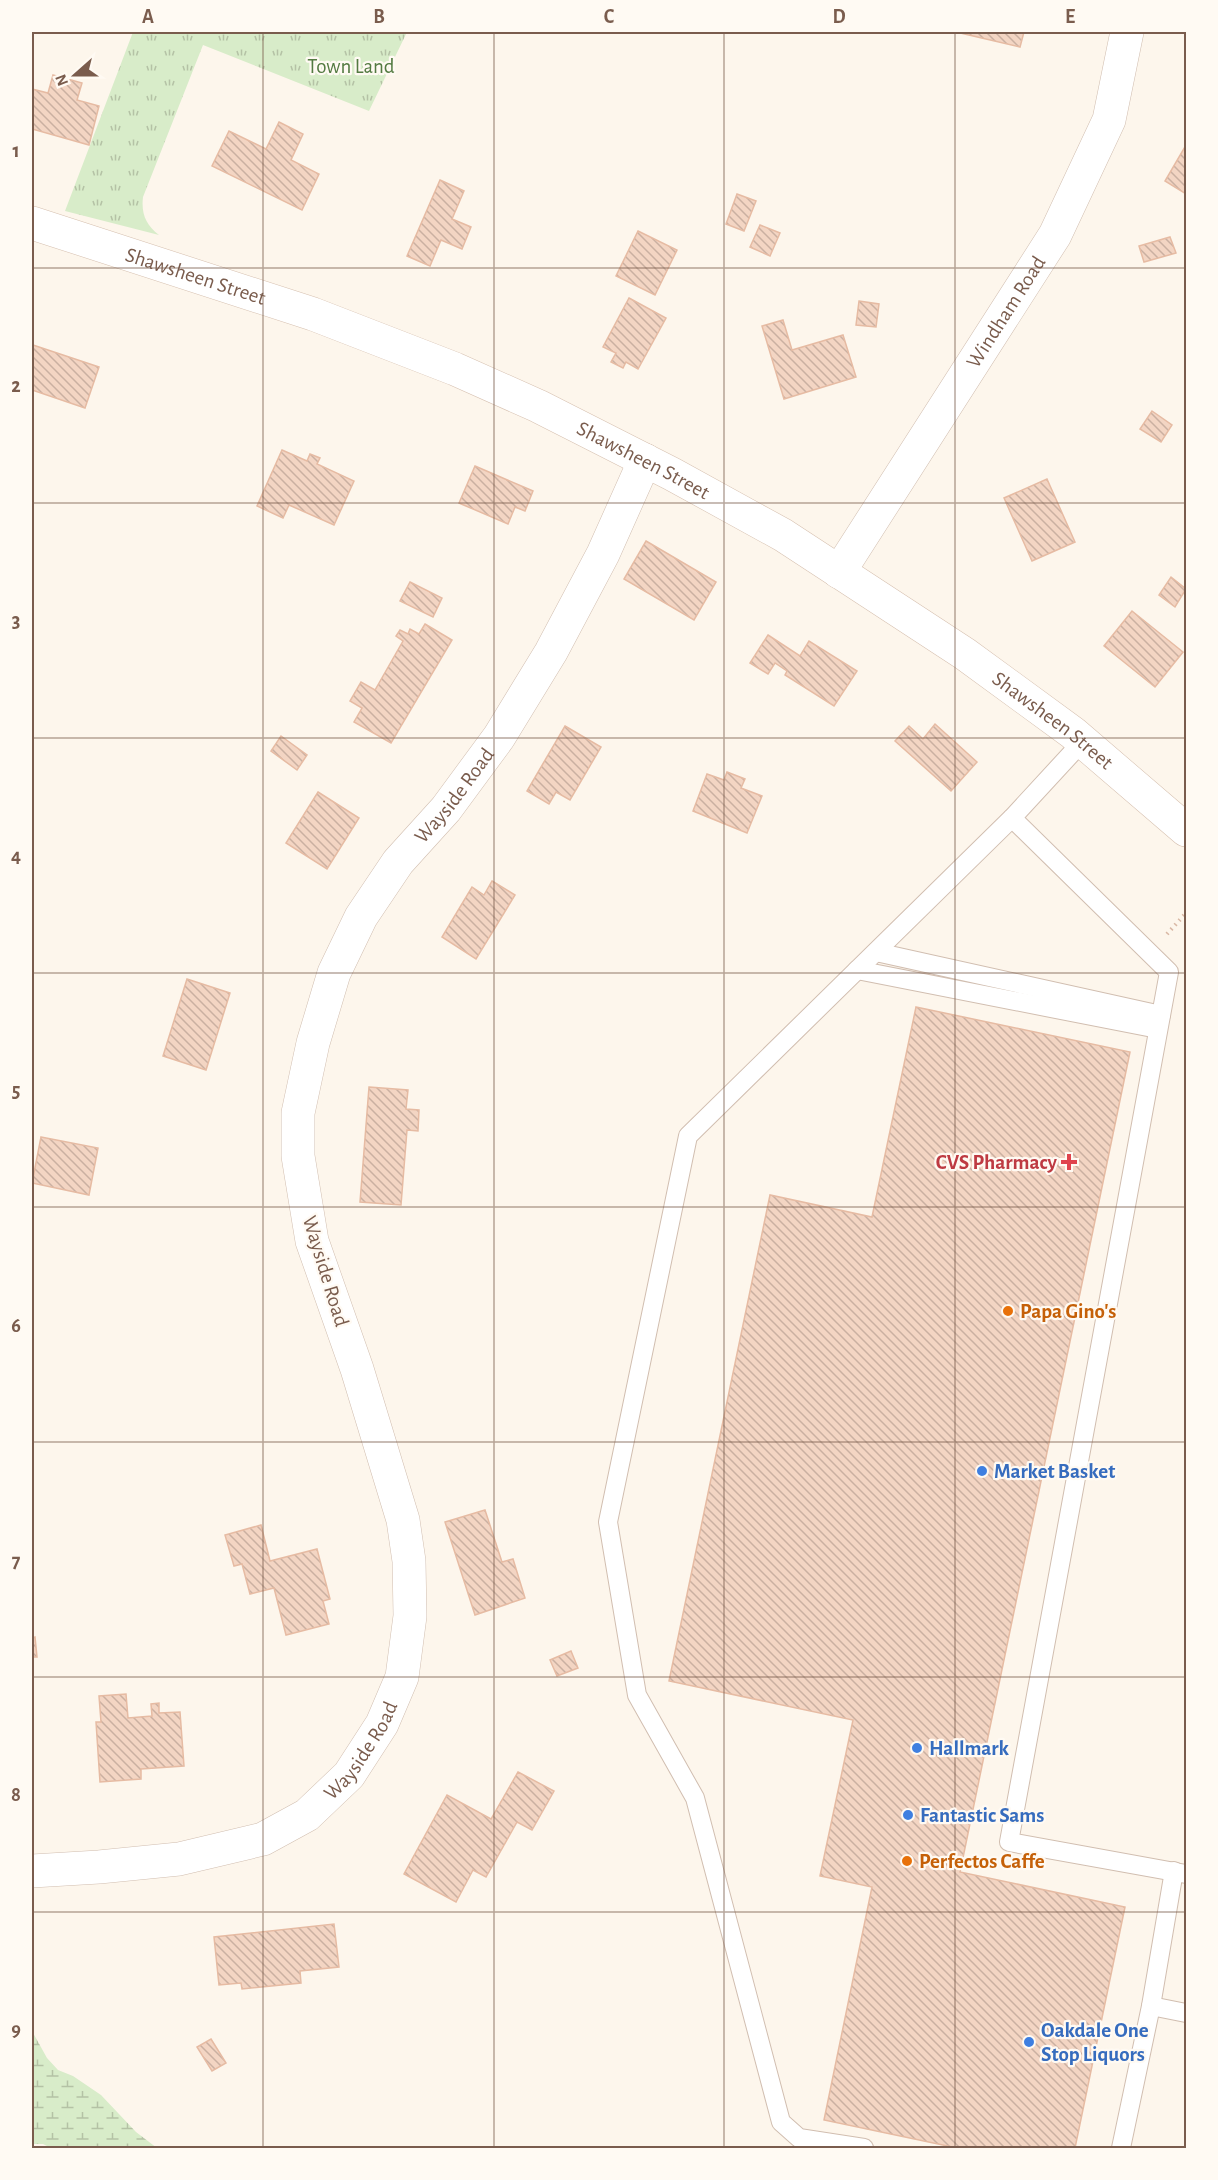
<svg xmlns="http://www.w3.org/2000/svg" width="1218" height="2180" font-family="'Alegreya Sans',sans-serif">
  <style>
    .wetland { fill: url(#wetland-marsh) }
    .park { fill: url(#park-tufts) }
    .building { fill: url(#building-back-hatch); stroke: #e6bba3; stroke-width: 1.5 }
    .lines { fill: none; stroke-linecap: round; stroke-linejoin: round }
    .lane-casing { stroke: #d1beb0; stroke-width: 20 }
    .street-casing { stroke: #d1beb0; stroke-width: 34 }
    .secondary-casing { stroke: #d6c0b0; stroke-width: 34 }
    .path { stroke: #d9b8a5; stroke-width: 4; stroke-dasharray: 1.5 4.5; stroke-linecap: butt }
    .lane { stroke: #fff; stroke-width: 18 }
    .street { stroke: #fff; stroke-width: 33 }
    .secondary { stroke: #fff; stroke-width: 33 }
    .grid { fill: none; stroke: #7a5c4d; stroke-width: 1.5; stroke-opacity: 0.55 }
    .health-dot { fill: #e0444e; stroke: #fffaf3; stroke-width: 2 }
    .food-dot { fill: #e8710a; stroke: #fffaf3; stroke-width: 2 }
    .shop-dot { fill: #3f7fe0; stroke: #fffaf3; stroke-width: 2 }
    .labels { text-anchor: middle; stroke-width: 4.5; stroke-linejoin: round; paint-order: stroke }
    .park-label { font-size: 21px; fill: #537a41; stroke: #fffaf3 }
    .street-label { font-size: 21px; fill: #7a5c4d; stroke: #fffaf3 }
    .health-label { font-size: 21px; font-weight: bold; fill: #be3a42; stroke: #fffaf3; text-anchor: end }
    .food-label { font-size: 21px; font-weight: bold; fill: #c56008; stroke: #fffaf3; text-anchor: start }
    .shop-label { font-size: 21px; font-weight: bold; fill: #366cbe; stroke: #fffaf3; text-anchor: start }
    .neatline { fill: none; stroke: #7a5c4d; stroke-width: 2 }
    .grid-label { font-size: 20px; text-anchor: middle; font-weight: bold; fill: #7a5c4d }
  </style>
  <defs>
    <pattern id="wetland-marsh" width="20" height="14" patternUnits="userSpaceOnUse" patternTransform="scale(1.5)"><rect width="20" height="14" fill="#d8ecc9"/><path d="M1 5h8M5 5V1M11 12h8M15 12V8" fill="none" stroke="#b4c2a5"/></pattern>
    <pattern id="park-tufts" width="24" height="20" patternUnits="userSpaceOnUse" patternTransform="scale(1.5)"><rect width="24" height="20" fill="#d8ecc9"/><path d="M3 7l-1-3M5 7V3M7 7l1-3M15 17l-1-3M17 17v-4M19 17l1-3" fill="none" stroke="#b4c2a5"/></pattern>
    <pattern id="building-back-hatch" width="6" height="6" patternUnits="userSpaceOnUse" patternTransform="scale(1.5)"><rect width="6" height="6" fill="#f3d5c3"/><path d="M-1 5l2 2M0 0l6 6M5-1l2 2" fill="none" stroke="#cab0a1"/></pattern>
  </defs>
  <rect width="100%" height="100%" fill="#fdf6ec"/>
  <polygon class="wetland" points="32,2031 47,2058 58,2070 73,2076 101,2095 136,2132 157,2148 51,2148 43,2144 32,2144"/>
  <path class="park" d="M133,32H407L369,111L203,45L143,197C141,214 146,225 159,235L65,211Z"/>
  <g class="building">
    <polygon points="956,32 1024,32 1020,47"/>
    <polygon points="53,75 82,83 77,100 99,106 89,145 32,129 32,89 48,93"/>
    <polygon points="279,122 303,134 291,160 319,174 302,210 212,166 229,131 266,149"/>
    <polygon points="1186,145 1186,194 1165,181"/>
    <polygon points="440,180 464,191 452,219 471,227 462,249 441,240 430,266 407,256"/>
    <polygon points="737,194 756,201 744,231 726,224"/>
    <polygon points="760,225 780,233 770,256 750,247"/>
    <polygon points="638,231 677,250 655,295 616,276"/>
    <polygon points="1170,237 1176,253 1144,262 1139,246"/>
    <polygon points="629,298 666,318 638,369 626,362 623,368 611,362 616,353 603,347"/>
    <polygon points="859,301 879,304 876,327 856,325"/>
    <polygon points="783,320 792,350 843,335 856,377 784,399 762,326"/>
    <polygon points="33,345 99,367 85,408 32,390 32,351"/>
    <polygon points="1152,411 1172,425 1161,442 1140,429"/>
    <polygon points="282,450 307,461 310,454 320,458 317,464 354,481 334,525 289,505 283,518 257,506"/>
    <polygon points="475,466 533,491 525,511 515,507 508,524 459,503"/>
    <polygon points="1047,479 1075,542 1032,561 1004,498"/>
    <polygon points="646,541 716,582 694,620 624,579"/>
    <polygon points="1171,577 1186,589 1175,607 1159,595"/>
    <polygon points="410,582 442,598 433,617 400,601"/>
    <polygon points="1132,611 1183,652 1155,687 1104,646"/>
    <polygon points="425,624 452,640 391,743 354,722 362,708 350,701 361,682 375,690 403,641 396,636 400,630 408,634 410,629 419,634"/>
    <polygon points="768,635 800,656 809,641 857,671 834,706 785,675 787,671 775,663 768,674 750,663"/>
    <polygon points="935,724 977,762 951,791 895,741 909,726 923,739"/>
    <polygon points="565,726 601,747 570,800 556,792 549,804 527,791"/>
    <polygon points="281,736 307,755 297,770 271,751"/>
    <polygon points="727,772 745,779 741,788 762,796 747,833 693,811 707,774 724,780"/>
    <polygon points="318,792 359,818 327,869 286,843"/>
    <polygon points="492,881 515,895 476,959 442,937 472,887 484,895"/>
    <polygon points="187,979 230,993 206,1070 163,1056"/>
    <polygon points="916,1007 1130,1052 960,1872 1125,1907 1075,2148 957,2148 824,2120 872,1887 820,1876 853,1720 669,1681 770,1195 872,1217"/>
    <polygon points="369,1087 408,1090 406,1109 419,1110 418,1131 407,1130 401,1205 360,1202"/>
    <polygon points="41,1137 98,1148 89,1195 32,1183"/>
    <polygon points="485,1510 502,1562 513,1559 525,1598 475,1615 445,1522"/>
    <polygon points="261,1525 270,1561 317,1549 330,1599 323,1601 329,1624 286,1635 274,1588 250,1594 242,1564 234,1566 225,1535"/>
    <polygon points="35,1637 37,1657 32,1657 32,1638"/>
    <polygon points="571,1651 578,1668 557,1676 550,1660"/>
    <polygon points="126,1694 128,1718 152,1716 151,1704 159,1703 159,1713 180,1712 184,1766 141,1769 141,1779 100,1782 96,1722 101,1722 99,1696"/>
    <polygon points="518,1772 554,1791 532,1830 517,1822 486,1877 473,1870 456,1902 404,1874 447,1795 491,1819"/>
    <polygon points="334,1924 339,1967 300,1971 301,1983 242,1989 241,1983 219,1985 214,1937"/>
    <polygon points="211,2039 226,2063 212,2071 197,2047"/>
  </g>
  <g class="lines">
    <g class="lane-casing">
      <g id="lane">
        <polyline points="1082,742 1012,818 1169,972 1009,1842 1186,1874"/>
        <polyline points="876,952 1161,1015"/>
        <polyline points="857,970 1158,1029"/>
        <polyline points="1151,2006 1186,2013"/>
        <polyline points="864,2148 799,2138 781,2122 695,1798 637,1695 608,1522 688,1136 1012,818"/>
        <polyline points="1121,2148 1151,2006 1174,1871"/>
      </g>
    </g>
    <g class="street-casing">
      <g id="street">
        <path id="s1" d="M839,572L1055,235L1109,120L1127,32"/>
        <path id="s2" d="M32,1871L99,1867L179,1859L263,1839L307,1815L349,1775L382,1724L402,1677L410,1616L409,1561L403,1520L357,1369L312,1241L298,1156V1113L313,1043L334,973L361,917L398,862L446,809L499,737L551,652L603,554L645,460"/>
      </g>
    </g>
    <g class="secondary-casing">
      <g id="secondary">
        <path id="s3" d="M32,223L313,314L455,369L538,406L672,474L783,535L965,654L1073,733L1186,830"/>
      </g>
    </g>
    <polyline class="path" points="1167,934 1186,913"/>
    <use href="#lane" class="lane"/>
    <use href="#street" class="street"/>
    <use href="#secondary" class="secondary"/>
  </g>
  <path class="grid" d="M263,32V2148M494,32V2148M724,32V2148M955,32V2148M32,268H1186M32,503H1186M32,738H1186M32,973H1186M32,1207H1186M32,1442H1186M32,1677H1186M32,1912H1186"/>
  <path class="health-dot" d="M1066 1153h6v6h6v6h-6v6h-6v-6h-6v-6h6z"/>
  <g class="food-dot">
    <circle cx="1008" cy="1311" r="6"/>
    <circle cx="907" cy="1861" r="6"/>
  </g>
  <g class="shop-dot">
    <circle cx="982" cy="1471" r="6"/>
    <circle cx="917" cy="1748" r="6"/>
    <circle cx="908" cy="1815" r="6"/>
    <circle cx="1029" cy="2042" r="6"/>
  </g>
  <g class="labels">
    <g class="park-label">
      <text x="351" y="73">Town Land</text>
    </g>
    <g class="street-label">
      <text dy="7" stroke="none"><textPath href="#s3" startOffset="172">Shawsheen Street</textPath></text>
      <text dy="7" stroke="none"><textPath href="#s1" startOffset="309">Windham Road</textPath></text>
      <text dy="7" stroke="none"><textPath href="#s3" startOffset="657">Shawsheen Street</textPath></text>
      <text dy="7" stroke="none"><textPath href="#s3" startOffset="1143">Shawsheen Street</textPath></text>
      <text dy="7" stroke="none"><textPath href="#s2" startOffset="1395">Wayside Road</textPath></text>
      <text transform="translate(326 1271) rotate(73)" y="7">Wayside Road</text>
      <text dy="7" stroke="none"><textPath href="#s2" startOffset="369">Wayside Road</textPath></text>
    </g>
    <g class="health-label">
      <text x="1057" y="1169">CVS Pharmacy</text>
    </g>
    <g class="food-label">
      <text x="1020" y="1318">Papa Gino's</text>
      <text x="919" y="1868">Perfectos Caffe</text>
    </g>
    <g class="shop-label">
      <text x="994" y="1478">Market Basket</text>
      <text x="929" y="1755">Hallmark</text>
      <text x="920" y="1822">Fantastic Sams</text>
      <text x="1041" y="2037">Oakdale One<tspan x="1041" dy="24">Stop Liquors</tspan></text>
    </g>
  </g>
  <rect width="1218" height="2180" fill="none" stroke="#fffaf3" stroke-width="66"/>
  <g transform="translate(75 75) rotate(249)" stroke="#fffaf3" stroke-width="4.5" paint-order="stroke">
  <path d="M0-4.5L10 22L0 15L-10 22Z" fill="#7a5c4d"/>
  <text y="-9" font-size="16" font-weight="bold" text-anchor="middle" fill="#7a5c4d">N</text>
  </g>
  <rect x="33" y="33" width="1152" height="2114" class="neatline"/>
  <g class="grid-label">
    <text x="148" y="23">A</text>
    <text x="379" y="23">B</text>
    <text x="609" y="23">C</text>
    <text x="839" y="23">D</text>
    <text x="1070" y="23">E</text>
    <text x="16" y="157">1</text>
    <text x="16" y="392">2</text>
    <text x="16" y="627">3</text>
    <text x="16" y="862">4</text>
    <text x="16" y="1097">5</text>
    <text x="16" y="1332">6</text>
    <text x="16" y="1567">7</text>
    <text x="16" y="1801">8</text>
    <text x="16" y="2036">9</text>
  </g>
</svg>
